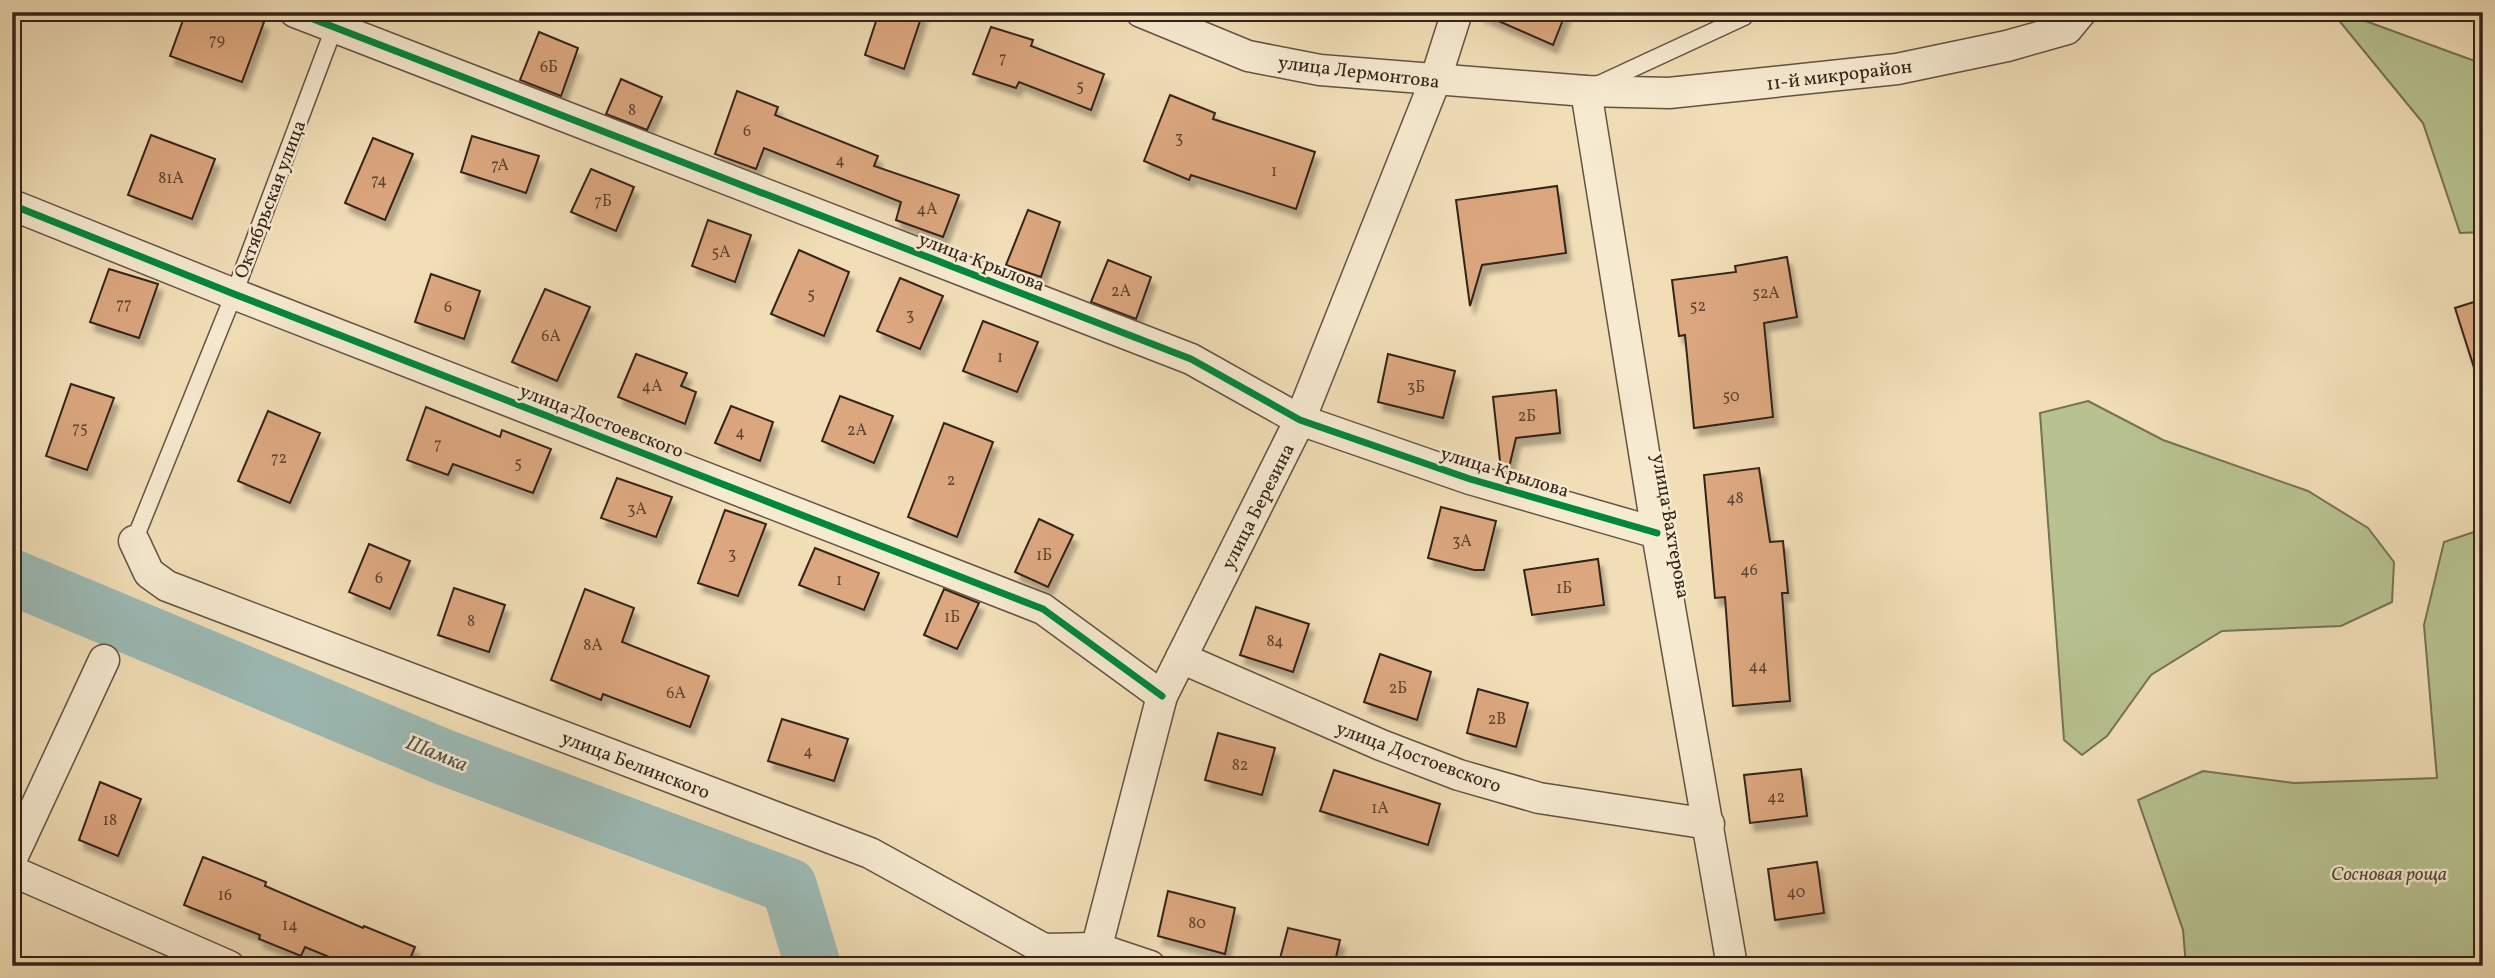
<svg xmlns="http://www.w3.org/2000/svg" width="2495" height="978" font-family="Vollkorn,serif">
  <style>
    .green { fill: #b7c290; stroke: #767255; stroke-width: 2 }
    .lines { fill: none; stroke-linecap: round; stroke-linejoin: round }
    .river { stroke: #9cbbb6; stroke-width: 56 }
    .building { fill: #dca77f; stroke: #34231a; stroke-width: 2; filter: url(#shadow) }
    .lane-casing { stroke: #635241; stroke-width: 19 }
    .street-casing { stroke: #635241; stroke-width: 33 }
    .lane { stroke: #f6ead0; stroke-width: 16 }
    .street { stroke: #f6ead0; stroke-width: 30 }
    .cycleway-casing { stroke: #f6ead0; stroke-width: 11 }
    .cycleway { stroke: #00873e; stroke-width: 7 }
    .labels { text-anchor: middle; stroke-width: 5; stroke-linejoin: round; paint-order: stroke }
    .number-label { font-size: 16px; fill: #5e4433 }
    .street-label { font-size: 19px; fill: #34231a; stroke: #f6ead0 }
    .park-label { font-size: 19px; font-style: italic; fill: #554b38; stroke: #f6ead0 }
    .water-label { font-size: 21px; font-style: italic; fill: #535149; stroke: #f6ead0 }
  </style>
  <defs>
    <filter id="shadow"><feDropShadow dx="4.5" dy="8" stdDeviation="2" flood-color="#0004"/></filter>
  </defs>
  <rect width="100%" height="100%" fill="#f1deb7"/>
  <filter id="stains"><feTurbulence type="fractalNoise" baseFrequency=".00286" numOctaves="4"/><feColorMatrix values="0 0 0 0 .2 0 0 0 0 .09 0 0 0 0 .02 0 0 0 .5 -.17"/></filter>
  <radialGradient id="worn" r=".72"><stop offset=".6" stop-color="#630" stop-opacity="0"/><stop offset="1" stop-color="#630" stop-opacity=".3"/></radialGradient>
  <g class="green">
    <polygon points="2332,12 2341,12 2483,64 2483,232 2460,233 2423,123"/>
    <polygon points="2088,401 2163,440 2308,491 2368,528 2394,562 2392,602 2341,626 2222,631 2151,675 2107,736 2082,755 2064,740 2040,413"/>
    <polygon points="2483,529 2483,966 2186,966 2183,930 2138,800 2203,771 2294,783 2437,778 2424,625 2444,542"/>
  </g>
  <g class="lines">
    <polyline class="river" points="12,577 446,758 789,886 813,966"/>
  </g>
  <g class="building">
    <polygon points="186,12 238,12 264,22 242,82 170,56"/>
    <polygon points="879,12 923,12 904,69 865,55"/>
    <polygon points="1478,12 1566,12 1553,45"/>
    <polygon points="991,27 1033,40 1031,46 1104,74 1091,110 1019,82 1016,88 973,74"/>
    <polygon points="539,32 578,48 561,96 520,80"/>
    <polygon points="621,79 662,97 647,130 606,114"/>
    <polygon points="737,91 778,107 775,115 878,156 874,166 959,195 943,237 896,220 901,202 764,148 756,169 715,154"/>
    <polygon points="1170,95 1215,113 1213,119 1315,152 1296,209 1191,175 1189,180 1144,161"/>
    <polygon points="151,135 215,159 192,219 128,195"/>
    <polygon points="472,136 539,156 526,193 461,172"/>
    <polygon points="373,138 413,154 385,220 345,203"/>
    <polygon points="591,169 634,187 616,231 571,212"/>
    <polygon points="1557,186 1566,253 1482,265 1470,306 1456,200"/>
    <polygon points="1028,210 1060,222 1041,277 1006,265"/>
    <polygon points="708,220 751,235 735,282 692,266"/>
    <polygon points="799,250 849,272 824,336 771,314"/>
    <polygon points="1787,257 1797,317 1764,323 1773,417 1694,428 1685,335 1679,336 1672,280 1736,272 1735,266"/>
    <polygon points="1108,260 1151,277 1136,319 1091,302"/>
    <polygon points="109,269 158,284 139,338 90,322"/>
    <polygon points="431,274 480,291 464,339 415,322"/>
    <polygon points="900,278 943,296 920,349 877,331"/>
    <polygon points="545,289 590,307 557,381 512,362"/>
    <polygon points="2483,299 2483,376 2477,377 2455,308"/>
    <polygon points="983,321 1038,342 1017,392 963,371"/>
    <polygon points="636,354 687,373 681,386 696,392 685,424 618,397"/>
    <polygon points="1388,354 1455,371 1443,418 1378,402"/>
    <polygon points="71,384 114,398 87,470 46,456"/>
    <polygon points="1556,390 1560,433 1516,438 1508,472 1501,470 1493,397"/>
    <polygon points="840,396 893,416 874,463 822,441"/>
    <polygon points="731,406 773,422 760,461 715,443"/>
    <polygon points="426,407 500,437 502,430 551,449 533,493 453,464 448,475 407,460"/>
    <polygon points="268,411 320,433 290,503 238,481"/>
    <polygon points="944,423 993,442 957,537 908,517"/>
    <polygon points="1759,468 1770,542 1783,541 1788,593 1782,593 1790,701 1733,706 1725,597 1715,598 1704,475"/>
    <polygon points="617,478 672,497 656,537 601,518"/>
    <polygon points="1441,507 1496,521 1484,570 1474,570 1428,558"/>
    <polygon points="725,510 766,524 738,596 698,583"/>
    <polygon points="1039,519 1073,535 1048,587 1015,572"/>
    <polygon points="369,544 410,561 390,609 349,592"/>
    <polygon points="815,548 879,573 864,610 799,585"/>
    <polygon points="1598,559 1604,605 1532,615 1524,570"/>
    <polygon points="454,588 505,605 489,652 438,635"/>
    <polygon points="585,589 634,608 622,642 709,676 690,727 603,694 601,700 551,680"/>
    <polygon points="944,589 979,603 957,649 924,635"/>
    <polygon points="1256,607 1309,624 1293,672 1240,655"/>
    <polygon points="1380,654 1431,672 1417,720 1364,702"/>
    <polygon points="1478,689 1528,703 1516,747 1467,733"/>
    <polygon points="782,719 848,739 834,781 768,761"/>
    <polygon points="1218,733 1275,748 1262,795 1205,780"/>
    <polygon points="1801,769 1807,816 1750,823 1744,775"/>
    <polygon points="1334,770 1440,804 1428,845 1320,811"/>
    <polygon points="100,782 141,799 118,856 79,840"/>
    <polygon points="203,857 266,882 265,886 363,928 364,926 415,947 407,966 351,966 305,947 301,956 259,939 260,935 184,905"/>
    <polygon points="1817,862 1824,913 1775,920 1768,869"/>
    <polygon points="1168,891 1235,908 1225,954 1158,936"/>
    <polygon points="1288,928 1340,940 1334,966 1278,966"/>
  </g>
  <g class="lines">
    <g class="lane-casing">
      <g id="lane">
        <polyline points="1597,85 1744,17 1745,12"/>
        <polyline points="134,541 234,294 340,12"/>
      </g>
    </g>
    <g class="street-casing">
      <g id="street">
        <polyline points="295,12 1191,359 1300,420 1470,479 1657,533"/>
        <polyline points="1141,12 1248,56 1320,70 1586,91 1669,93 1897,69 2007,46 2067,29 2081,12"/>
        <polyline points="1586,91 1657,533 1732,966"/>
        <polyline points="12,205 234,294 1043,609 1162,696"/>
        <polyline points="134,541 149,573 167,586 870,853 1044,949 1096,948 1150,966"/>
        <polyline points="1181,658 1381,745 1459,775 1539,798 1709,824"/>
        <polyline points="12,858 104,660"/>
        <polyline points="12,871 229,966"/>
        <polyline points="1092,965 1162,696 1300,420 1435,81 1457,12"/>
      </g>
    </g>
    <use href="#lane" class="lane"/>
    <use href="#street" class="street"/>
    <g class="cycleway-casing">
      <g id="cycleway">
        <polyline points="295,12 1191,359 1300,420 1470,479 1657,533"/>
        <polyline points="12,205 234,294 1043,609 1162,696"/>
      </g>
    </g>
    <use href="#cycleway" class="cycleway"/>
  </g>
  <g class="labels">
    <g class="number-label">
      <text x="217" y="45">79</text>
      <text x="1003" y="63">7</text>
      <text x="549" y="72">6Б</text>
      <text x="1080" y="91">5</text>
      <text x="632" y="115">8</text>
      <text x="747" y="136">6</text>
      <text x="1179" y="143">3</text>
      <text x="840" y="165">4</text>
      <text x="500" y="170">7А</text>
      <text x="1274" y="176">1</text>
      <text x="171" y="183">81А</text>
      <text x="379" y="185">74</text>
      <text x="603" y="206">7Б</text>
      <text x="927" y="214">4А</text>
      <text x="721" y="257">5А</text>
      <text x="1121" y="296">2А</text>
      <text x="1766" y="298">52А</text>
      <text x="811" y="299">5</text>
      <text x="124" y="309">77</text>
      <text x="1698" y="311">52</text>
      <text x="448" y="312">6</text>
      <text x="910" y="320">3</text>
      <text x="551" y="341">6А</text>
      <text x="1000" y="362">1</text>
      <text x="652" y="391">4А</text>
      <text x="1416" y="392">3Б</text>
      <text x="1731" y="401">50</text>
      <text x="1527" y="421">2Б</text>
      <text x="80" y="433">75</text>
      <text x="857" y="435">2А</text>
      <text x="740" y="437">4</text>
      <text x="438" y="449">7</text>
      <text x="279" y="463">72</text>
      <text x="518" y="468">5</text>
      <text x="951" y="485">2</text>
      <text x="1735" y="503">48</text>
      <text x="637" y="514">3А</text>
      <text x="1462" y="546">3А</text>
      <text x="732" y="559">3</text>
      <text x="1044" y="560">1Б</text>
      <text x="1749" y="575">46</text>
      <text x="379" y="583">6</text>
      <text x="839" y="585">1</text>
      <text x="1564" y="593">1Б</text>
      <text x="952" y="622">1Б</text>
      <text x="471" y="626">8</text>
      <text x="1275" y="646">84</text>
      <text x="593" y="650">8А</text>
      <text x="1758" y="671">44</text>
      <text x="1398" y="693">2Б</text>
      <text x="676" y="698">6А</text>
      <text x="1497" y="724">2В</text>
      <text x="808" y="756">4</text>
      <text x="1240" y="770">82</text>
      <text x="1776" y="802">42</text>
      <text x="1380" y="813">1А</text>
      <text x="110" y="825">18</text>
      <text x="1796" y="897">40</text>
      <text x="225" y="900">16</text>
      <text x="1197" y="928">80</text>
      <text x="290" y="930">14</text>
    </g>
    <g class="street-label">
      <text transform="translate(1359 71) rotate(7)" y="7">улица Лермонтова</text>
      <text transform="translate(1839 74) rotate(-7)" y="7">11-й микрорайон</text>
      <text transform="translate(269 199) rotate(-69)" y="7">Октябрьская улица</text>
      <text transform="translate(982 261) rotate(21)" y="7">улица Крылова</text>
      <text transform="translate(602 420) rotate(21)" y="7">улица Достоевского</text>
      <text transform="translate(1505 471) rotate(17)" y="7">улица Крылова</text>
      <text transform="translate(1257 506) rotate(-63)" y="7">улица Березина</text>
      <text transform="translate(1672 526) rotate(80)" y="7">улица Вахтерова</text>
      <text transform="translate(1419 756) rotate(20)" y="7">улица Достоевского</text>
      <text transform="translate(636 764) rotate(21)" y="7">улица Белинского</text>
    </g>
    <g class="park-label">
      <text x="2389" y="880">Сосновая роща</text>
    </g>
    <g class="water-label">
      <text transform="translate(437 753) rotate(22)" y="7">Шамка</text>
    </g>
  </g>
  <rect width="2495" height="978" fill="none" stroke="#f1deb7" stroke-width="42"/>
  <rect x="14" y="14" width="2467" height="950" fill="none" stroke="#34231a" stroke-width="3.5"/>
  <rect x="21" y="21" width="2453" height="936" fill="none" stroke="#34231a" stroke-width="2"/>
  <rect width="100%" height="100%" filter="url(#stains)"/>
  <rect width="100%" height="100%" fill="url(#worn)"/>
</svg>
